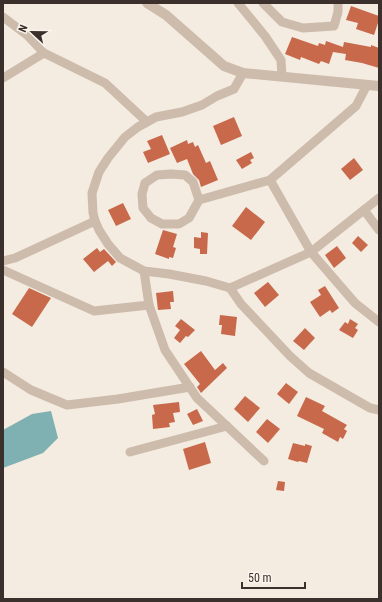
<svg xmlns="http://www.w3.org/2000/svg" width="382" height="602" font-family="'Roboto Condensed',sans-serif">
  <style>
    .water { fill: #7fb0b2 }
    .building { fill: #c8694b }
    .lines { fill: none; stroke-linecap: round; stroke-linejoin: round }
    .minor { stroke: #cdbbac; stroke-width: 9 }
    .tertiary { stroke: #cdbbac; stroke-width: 10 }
  </style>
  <rect width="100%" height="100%" fill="#f4ebe1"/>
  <polygon class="water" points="51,411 58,438 43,453 3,468 3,430 32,414"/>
  <g class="building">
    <polygon points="351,6 379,16 379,20 374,35 356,29 358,23 346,20"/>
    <polygon points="292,37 318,46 319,43 325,45 326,41 343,47 344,42 371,47 371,45 379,48 379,68 362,63 345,60 346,54 333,52 329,64 321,61 319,64 301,57 300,60 285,54"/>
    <polygon points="234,117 242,136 221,145 213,126"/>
    <polygon points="162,135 170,154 148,163 143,152 151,149 147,141"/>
    <polygon points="187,140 188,144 193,142 195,147 198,145 206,163 210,161 218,180 201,187 199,180 193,174 187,159 177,163 170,148"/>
    <polygon points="251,152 254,158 250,160 252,163 242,169 236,160"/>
    <polygon points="354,158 363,170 350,180 341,169"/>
    <polygon points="123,203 131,219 116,226 108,210"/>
    <polygon points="246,207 265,222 251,240 232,226"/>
    <polygon points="163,230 177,234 173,247 176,248 173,258 169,257 169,259 155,254"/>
    <polygon points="201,232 208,233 207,254 200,254 200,249 194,248 194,237 201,238"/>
    <polygon points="358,236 368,245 361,252 352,243"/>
    <polygon points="337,246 346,258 334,268 325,255"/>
    <polygon points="97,248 100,252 104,249 116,262 112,266 108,261 94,272 83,259"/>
    <polygon points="268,282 279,295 265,307 254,293"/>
    <polygon points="325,286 339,308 332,313 330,310 320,317 310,302 321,295 318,290"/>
    <polygon points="29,288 51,298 32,327 12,314"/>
    <polygon points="173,291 174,302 170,302 171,309 158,310 156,293"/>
    <polygon points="220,315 237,317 235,336 221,334 222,325 219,325"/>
    <polygon points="181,319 195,330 188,337 186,336 180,343 174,338 180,330 175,326"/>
    <polygon points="350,319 358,324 355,328 358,330 353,338 339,330 345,322 348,324"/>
    <polygon points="305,328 315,338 304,350 293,341"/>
    <polygon points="201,351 215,370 223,363 227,368 201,393 197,387 200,384 184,364"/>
    <polygon points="286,383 298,392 289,404 277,394"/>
    <polygon points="245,396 260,408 248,422 234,409"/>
    <polygon points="306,397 325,406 322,411 347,425 344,429 347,431 343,439 340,437 338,442 322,433 324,429 297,416"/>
    <polygon points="179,402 180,412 173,413 175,422 169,423 170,427 153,429 152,415 155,414 153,405"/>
    <polygon points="197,409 203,421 193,425 187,414"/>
    <polygon points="267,419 280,429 268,443 256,432"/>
    <polygon points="205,442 211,463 189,470 183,449"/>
    <polygon points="293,443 305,446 305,444 312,446 307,463 299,461 298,462 288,459"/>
    <polygon points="278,481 285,482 284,491 276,490"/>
  </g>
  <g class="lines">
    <g class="minor">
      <polyline points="238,3 265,36 281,60 282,76"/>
      <polyline points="263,3 282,22 303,28 334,26 338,12 338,3"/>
      <polyline points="3,17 27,35 44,53 105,83 147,122"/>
      <polyline points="243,73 234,89 217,96 202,105 182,112 156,117 138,127 125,137 108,158 99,172 92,193 93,213 95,221 99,230 108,244 120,258 144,271 169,274 206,281 230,288 241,304 290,356 309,373 370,408 379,410"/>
      <polyline points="3,78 44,53"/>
      <polyline points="270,180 311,252 379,198"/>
      <polyline points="199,200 189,218 179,224 162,224 151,218 143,208 142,194 145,183 157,175 171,174 185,175 193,182 199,200 270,180 356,106 367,85"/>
      <polyline points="364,210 379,230"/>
      <polyline points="3,261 15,258 95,221"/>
      <polyline points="3,270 94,311 149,305 144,271"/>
      <polyline points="230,288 311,252 355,303 379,322"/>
      <polyline points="149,305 165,350 197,398 264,461"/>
      <polyline points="3,372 31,390 67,405 118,399 190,387"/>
      <polyline points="130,452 227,426"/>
    </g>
    <polyline class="tertiary" points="147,3 166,15 224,66 243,73 379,86"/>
  </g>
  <rect width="382" height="602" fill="none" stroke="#3b302b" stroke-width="8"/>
  <g transform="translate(32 32) rotate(292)" stroke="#fbf5ee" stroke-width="3" paint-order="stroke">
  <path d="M0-3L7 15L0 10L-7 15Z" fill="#3b302b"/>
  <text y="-6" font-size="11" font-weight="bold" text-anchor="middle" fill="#3b302b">N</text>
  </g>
  <path d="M242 582v6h63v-6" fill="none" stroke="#3b302b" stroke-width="2"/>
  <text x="248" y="582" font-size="12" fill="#3b302b" stroke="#fbf5ee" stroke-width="3" paint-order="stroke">50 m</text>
</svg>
